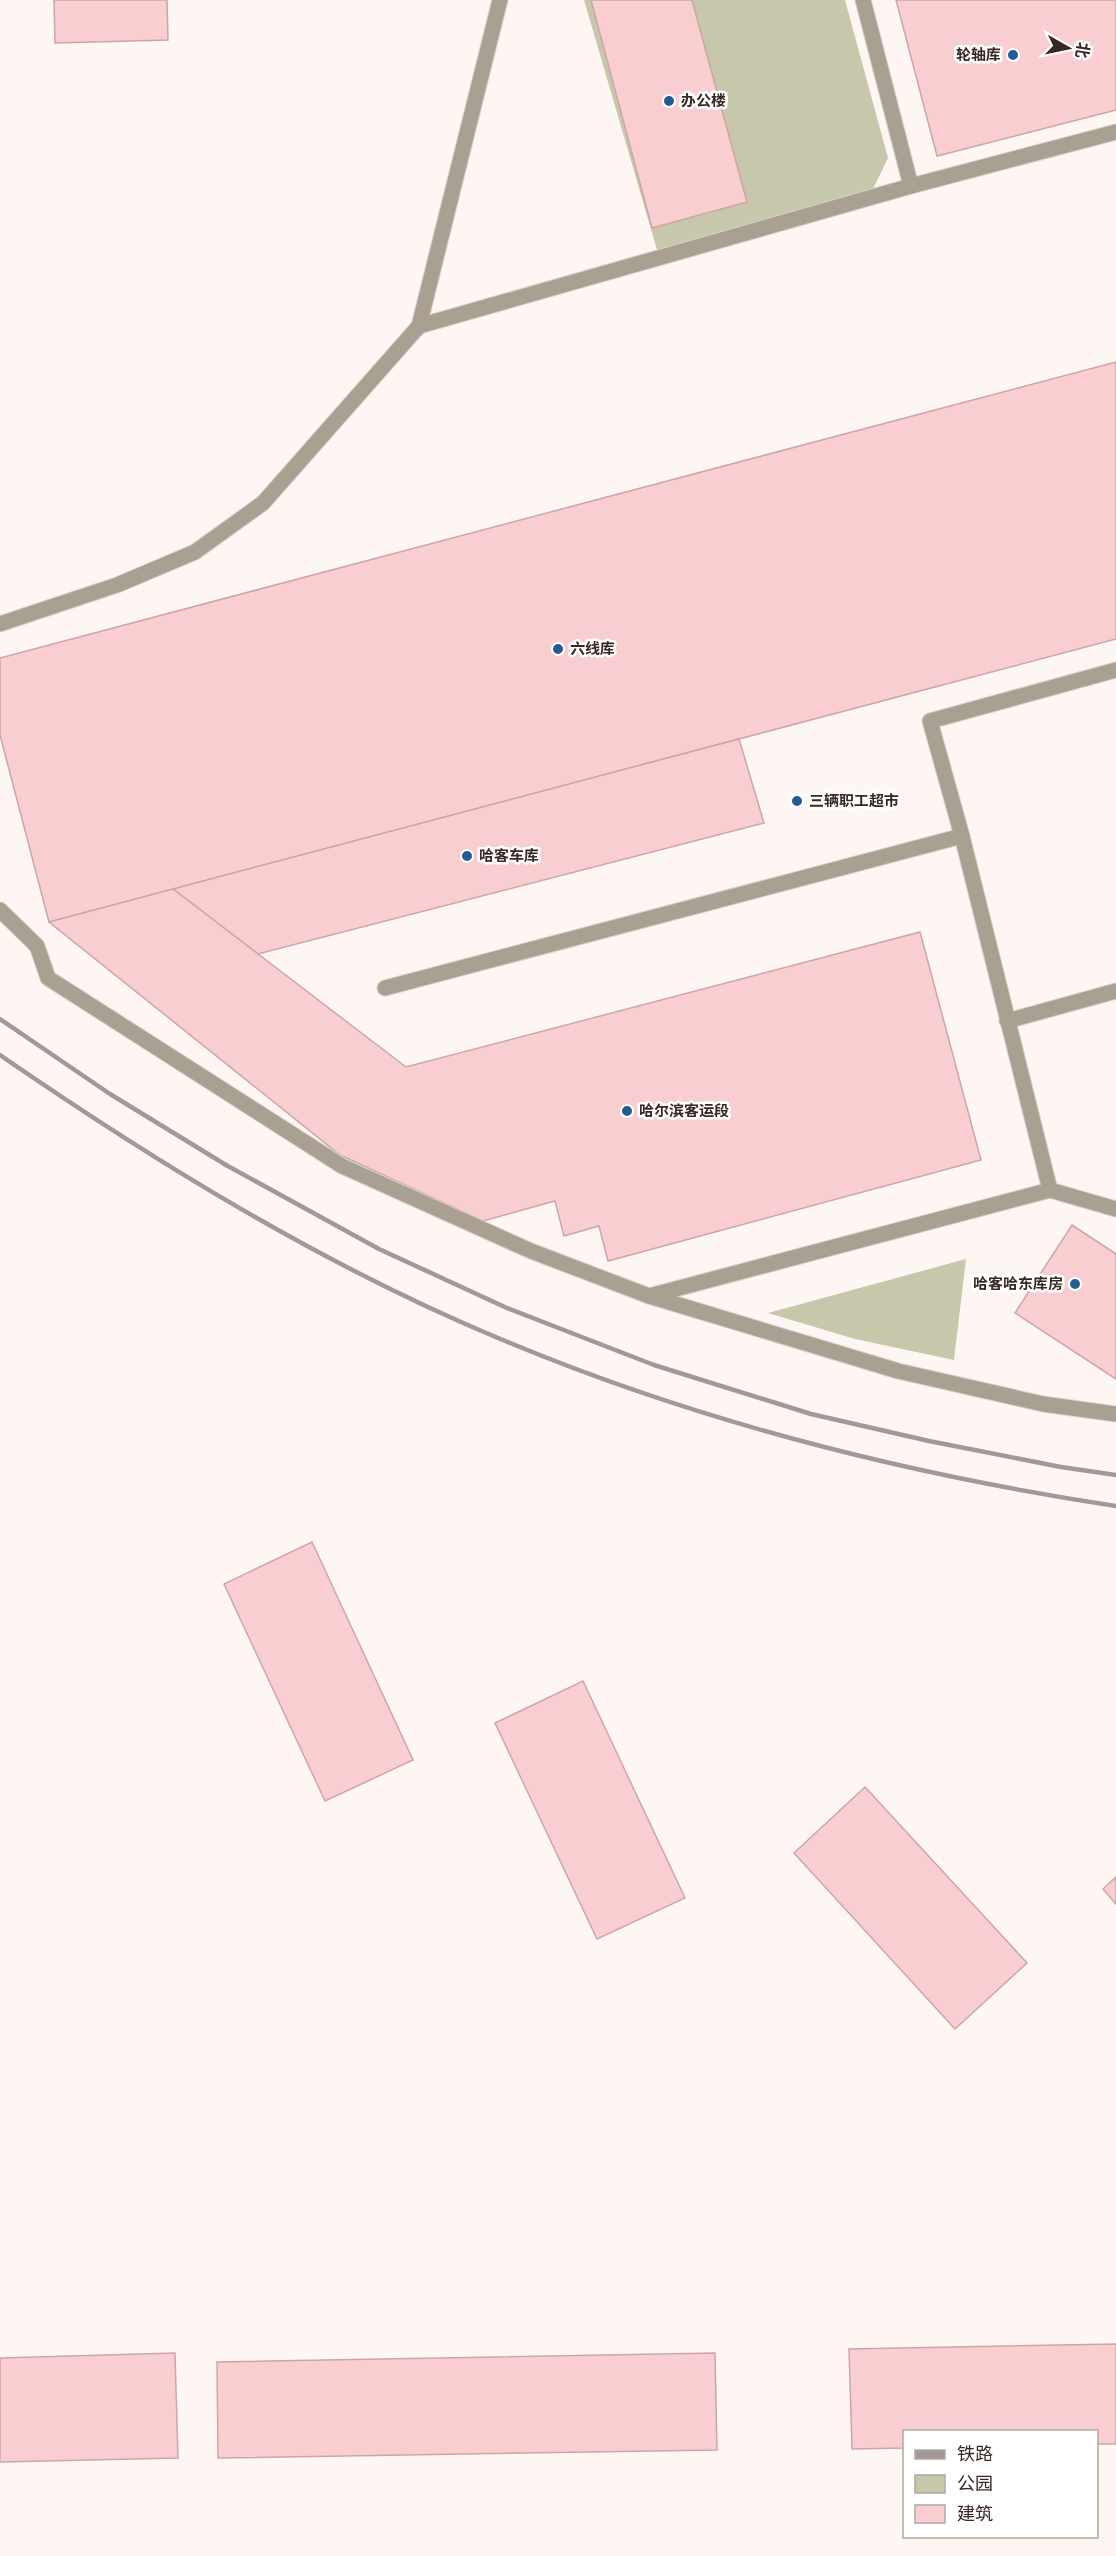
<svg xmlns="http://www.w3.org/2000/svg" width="1116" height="2556" font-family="Georgia,'Noto Sans SC',serif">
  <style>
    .green { fill: #c6c7ab }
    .building { fill: #f9ced0; stroke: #cea5a7; stroke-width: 1.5 }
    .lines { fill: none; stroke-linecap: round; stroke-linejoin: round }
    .service-casing { stroke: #dad1cd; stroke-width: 17 }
    .service { stroke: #a9a092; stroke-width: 15 }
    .rail { stroke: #a39893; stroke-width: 4.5 }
    .poi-dot { fill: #215d94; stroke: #fff; stroke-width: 2 }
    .labels { text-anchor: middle; stroke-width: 5; stroke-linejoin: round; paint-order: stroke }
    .poi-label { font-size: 15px; font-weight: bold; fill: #372922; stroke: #fff; text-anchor: start }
  </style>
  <rect width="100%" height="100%" fill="#fef6f2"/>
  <g class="green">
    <polygon points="584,0 845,0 888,158 871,193 658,253"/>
    <polygon points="966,1259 954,1360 855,1339 768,1313"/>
  </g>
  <g class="building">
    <polygon points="54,0 167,0 168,40 55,43"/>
    <polygon points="591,0 692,0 747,202 652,228"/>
    <polygon points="896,0 1116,0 1116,110 937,156"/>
    <polygon points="1116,362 1116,639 49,922 0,735 0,658"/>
    <polygon points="739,739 764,823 258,954 173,889"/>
    <polygon points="173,889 406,1067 920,932 981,1160 608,1261 599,1226 564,1236 555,1201 483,1221 340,1155 49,922"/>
    <polygon points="1072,1225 1116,1254 1116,1379 1015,1313"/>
    <polygon points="312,1542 413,1760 325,1801 224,1584"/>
    <polygon points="583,1681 685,1898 597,1939 495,1723"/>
    <polygon points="865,1787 1027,1963 955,2029 794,1853"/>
    <polygon points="1116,1877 1116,1904 1103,1889"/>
    <polygon points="1116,2344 1116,2444 1096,2444 1096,2432 904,2432 904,2448 852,2449 849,2349"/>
    <polygon points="175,2353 178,2458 0,2462 0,2358"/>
    <polygon points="715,2353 717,2450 218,2458 217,2362"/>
  </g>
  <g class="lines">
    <g class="service-casing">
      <g id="service">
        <polyline points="863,0 911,186"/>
        <polyline points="419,326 911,186 1116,132"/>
        <polyline points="0,624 117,585 195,552 263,503 419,326 500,0"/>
        <polyline points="1116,670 930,721 962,836 1050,1190 1116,1209"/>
        <polyline points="0,910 37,946 48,978 342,1166 531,1251 649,1296 898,1371 1043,1404 1116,1414"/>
        <polyline points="385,988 962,836"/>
        <polyline points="1007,1021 1116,991"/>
        <polyline points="649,1296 1050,1190"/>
      </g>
    </g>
    <use href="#service" class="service"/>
    <g class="rail">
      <polyline points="0,1019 110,1094 226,1165 379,1249 507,1308 654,1365 811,1414 929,1441 1061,1467 1116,1475"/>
      <path d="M0,1055C157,1163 323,1265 498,1338C695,1421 905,1474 1116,1506"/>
    </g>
  </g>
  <g class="poi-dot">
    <circle cx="1013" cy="55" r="6"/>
    <circle cx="669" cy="101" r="6"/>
    <circle cx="558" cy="649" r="6"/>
    <circle cx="797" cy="801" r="6"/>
    <circle cx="467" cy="856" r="6"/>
    <circle cx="627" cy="1111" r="6"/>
    <circle cx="1075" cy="1284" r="6"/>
  </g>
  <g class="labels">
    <g class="poi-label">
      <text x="1001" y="60" text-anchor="end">轮轴库</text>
      <text x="681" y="106">办公楼</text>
      <text x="570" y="654">六线库</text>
      <text x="809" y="806">三辆职工超市</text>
      <text x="479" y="861">哈客车库</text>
      <text x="639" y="1116">哈尔滨客运段</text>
      <text x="1063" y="1289" text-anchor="end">哈客哈东库房</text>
    </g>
  </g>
  <rect x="903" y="2430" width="195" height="108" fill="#ffffff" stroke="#afa9a7" stroke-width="1.5"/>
  <rect x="915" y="2450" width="30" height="9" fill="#a39893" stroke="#afa9a7" stroke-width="1.5"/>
  <text x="957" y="2460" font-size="18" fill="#372922">铁路</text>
  <rect x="915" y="2475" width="30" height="18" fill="#c6c7ab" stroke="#afa9a7" stroke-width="1.5"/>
  <text x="957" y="2490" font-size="18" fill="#372922">公园</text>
  <rect x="915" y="2505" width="30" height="18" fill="#f9ced0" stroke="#afa9a7" stroke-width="1.5"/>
  <text x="957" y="2520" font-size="18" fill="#372922">建筑</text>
  <g transform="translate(1068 48) rotate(99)" stroke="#ffffff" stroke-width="4.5" paint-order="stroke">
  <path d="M0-4.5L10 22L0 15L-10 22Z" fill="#372922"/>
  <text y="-9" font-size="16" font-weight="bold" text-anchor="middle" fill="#372922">北</text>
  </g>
</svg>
